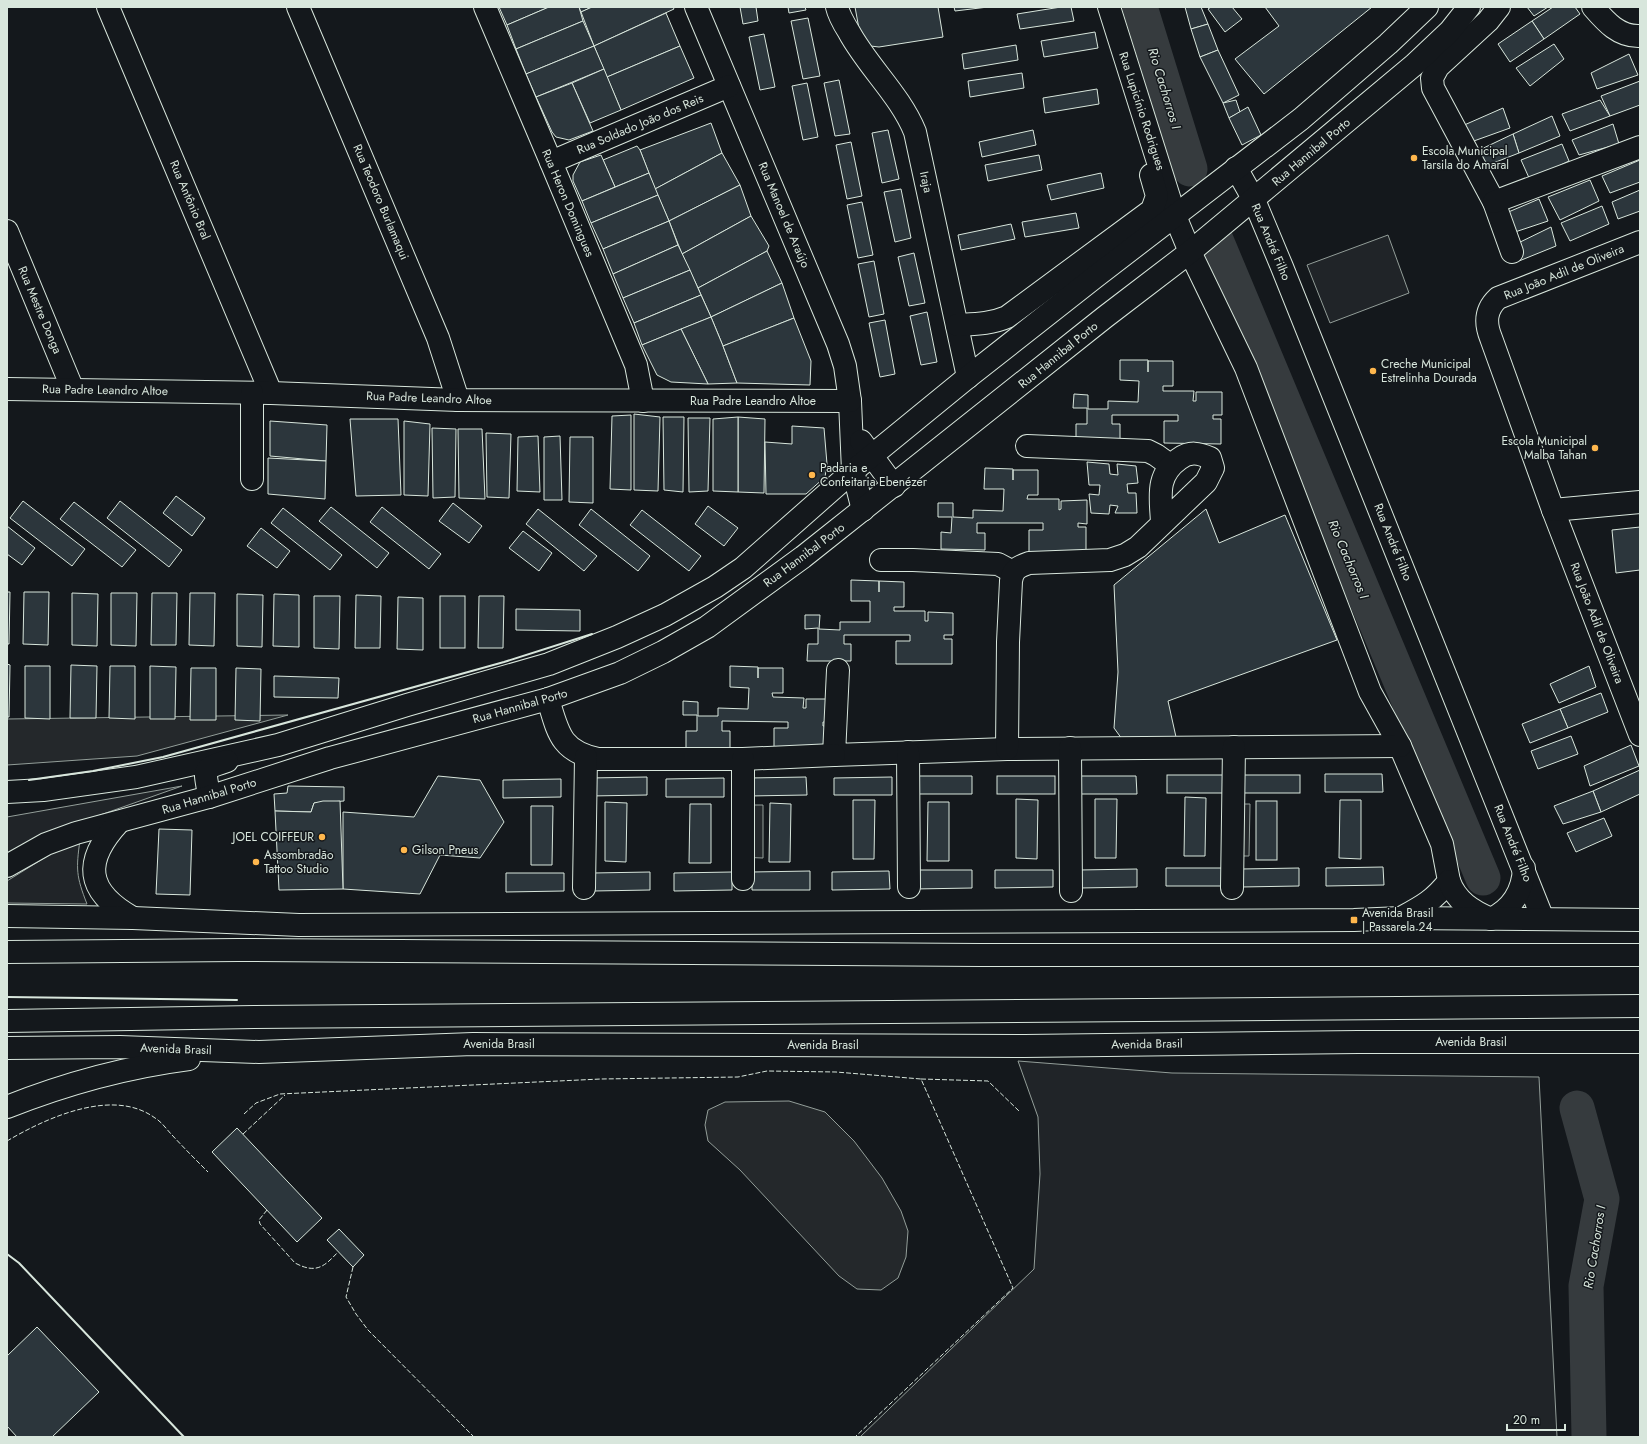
<svg xmlns="http://www.w3.org/2000/svg" width="1647" height="1444" font-family="Jost,sans-serif">
  <style>
    .green { fill: #202428; stroke: #939e99 }
    .parking { fill: #24282b; stroke: #939e99 }
    .lines { fill: none; stroke-linecap: round; stroke-linejoin: round }
    .river { stroke: #363b3e; stroke-width: 35 }
    .building { fill: #2c363c; stroke: #d8e6dc }
    .minor-casing { stroke: #d8e6dc; stroke-width: 24 }
    .major-casing { stroke: #d8e6dc; stroke-width: 24 }
    .highway-casing { stroke: #d8e6dc; stroke-width: 24 }
    .minor { stroke: #14181c; stroke-width: 22 }
    .major { stroke: #14181c; stroke-width: 22 }
    .highway { stroke: #14181c; stroke-width: 22 }
    .fence { stroke: #d8e6dc; stroke-width: 1; stroke-dasharray: 5 2; stroke-linecap: butt }
    .wall { stroke: #d8e6dc; stroke-width: 2 }
    .poi-dot { fill: #ffb74d; stroke: #14181c; stroke-width: 1.5 }
    .labels { text-anchor: middle; stroke-width: 3; stroke-linejoin: round; paint-order: stroke }
    .street-label { font-size: 12px; fill: #d8e6dc; stroke: #14181c }
    .poi-label { font-size: 12px; fill: #d8e6dc; stroke: #14181c; text-anchor: start }
    .water-label { font-size: 13px; font-style: italic; fill: #d8e6dc; stroke: #14181c }
  </style>
  <rect width="100%" height="100%" fill="#14181c"/>
  <g class="green">
    <polygon points="1388,235 1409,293 1330,323 1307,265"/>
    <polygon points="182,786 58,830 7,856 7,817"/>
    <path d="M80,840C76,869 76,876 87,904L7,903V881L57,850Z"/>
    <polygon points="1018,1061 1172,1073 1539,1077 1557,1437 860,1437 1034,1269 1040,1174 1038,1117"/>
  </g>
  <g class="parking">
    <polygon points="288,715 137,756 7,765 7,719"/>
    <polygon points="1224,804 1250,804 1249,856 1224,856"/>
    <polygon points="738,805 763,805 763,858 737,857"/>
    <polygon points="789,1101 825,1112 854,1141 882,1178 901,1211 908,1231 906,1257 898,1278 881,1290 857,1289 839,1276 740,1170 708,1141 705,1125 708,1110 725,1102"/>
  </g>
  <g class="lines">
    <g class="river">
      <polyline points="1140,7 1190,169"/>
      <polyline points="1216,240 1483,878"/>
      <polyline points="1577,1108 1602,1199 1586,1286 1589,1437"/>
    </g>
  </g>
  <g class="building">
    <polygon points="499,7 549,7 507,25"/>
    <polygon points="549,7 579,7 583,21 516,49 507,25"/>
    <polygon points="579,7 592,7 581,12"/>
    <polygon points="592,7 673,7 674,9 594,46 581,12"/>
    <polygon points="740,7 756,7 758,21 743,24"/>
    <polygon points="788,7 805,7 806,10 789,13"/>
    <polygon points="855,7 938,7 943,37 879,47 862,45"/>
    <polygon points="954,7 988,7 955,11"/>
    <polygon points="1061,7 1071,7 1074,21 1020,29 1017,14"/>
    <polygon points="1185,7 1201,7 1208,24 1191,29"/>
    <polygon points="1211,7 1232,7 1242,19 1225,32 1208,9"/>
    <polygon points="1265,7 1372,7 1264,94 1235,59 1279,26"/>
    <polygon points="1527,7 1548,7 1534,16"/>
    <polygon points="1553,7 1575,7 1580,14 1544,39 1532,21"/>
    <polygon points="666,13 680,46 607,77 594,46"/>
    <polygon points="808,18 820,76 803,79 791,21"/>
    <polygon points="583,21 594,46 526,74 516,49"/>
    <polygon points="1532,21 1544,39 1510,62 1498,44"/>
    <polygon points="1208,24 1218,50 1200,57 1191,29"/>
    <polygon points="1095,32 1098,48 1044,57 1041,41"/>
    <polygon points="764,34 775,87 760,90 749,37"/>
    <polygon points="1554,44 1564,59 1530,86 1516,68"/>
    <polygon points="1016,45 1018,60 964,69 962,54"/>
    <polygon points="594,46 604,69 536,97 526,74"/>
    <polygon points="680,46 694,78 621,110 607,77"/>
    <polygon points="1218,50 1239,95 1223,103 1200,57"/>
    <polygon points="1629,54 1638,75 1597,89 1591,73"/>
    <polygon points="604,69 621,110 590,123 572,83"/>
    <polygon points="1022,73 1024,88 970,97 968,81"/>
    <polygon points="839,80 850,134 835,136 824,83"/>
    <polygon points="1640,81 1640,105 1610,116 1601,96"/>
    <polygon points="572,83 593,131 569,140 556,137 552,132 536,97"/>
    <polygon points="807,83 818,137 803,140 792,86"/>
    <polygon points="1097,89 1099,104 1045,113 1043,98"/>
    <polygon points="1236,100 1240,112 1229,118 1223,103"/>
    <polygon points="1600,100 1610,116 1570,131 1562,114"/>
    <polygon points="1248,107 1261,135 1242,145 1229,118"/>
    <polygon points="1503,108 1510,128 1471,142 1462,126"/>
    <polygon points="1552,116 1560,136 1519,153 1513,134"/>
    <polygon points="711,123 722,153 655,189 640,150"/>
    <polygon points="1613,124 1619,144 1579,155 1572,140"/>
    <polygon points="888,130 899,179 882,183 872,133"/>
    <polygon points="1033,130 1036,145 982,157 979,142"/>
    <polygon points="1513,134 1519,153 1483,167 1473,153"/>
    <polygon points="851,142 862,196 847,199 836,145"/>
    <polygon points="1562,144 1569,161 1530,180 1521,160"/>
    <polygon points="637,146 640,150 649,173 615,187 603,160"/>
    <polygon points="722,153 740,185 669,221 655,189"/>
    <polygon points="601,155 615,187 582,201 573,181 573,175 580,162"/>
    <polygon points="1039,155 1042,170 988,181 985,165"/>
    <polygon points="1640,160 1640,182 1610,193 1602,176"/>
    <polygon points="649,173 658,195 591,223 582,201"/>
    <polygon points="1101,173 1104,188 1051,200 1047,185"/>
    <polygon points="1590,180 1599,201 1560,220 1548,197"/>
    <polygon points="740,185 751,216 682,254 669,221"/>
    <polygon points="901,189 911,238 895,242 884,192"/>
    <polygon points="1640,190 1640,211 1618,219 1612,202"/>
    <polygon points="658,195 669,221 603,249 591,223"/>
    <polygon points="1539,199 1548,221 1509,234 1499,216"/>
    <polygon points="862,202 873,255 858,258 847,205"/>
    <polygon points="1602,206 1609,224 1570,241 1561,223"/>
    <polygon points="1076,213 1079,228 1025,237 1022,222"/>
    <polygon points="751,216 769,246 767,251 698,288 682,254"/>
    <polygon points="669,221 678,245 613,274 603,249"/>
    <polygon points="1011,224 1015,239 961,250 958,235"/>
    <polygon points="1551,227 1556,246 1519,261 1510,247"/>
    <polygon points="678,245 690,270 623,298 613,274"/>
    <polygon points="767,251 782,283 711,317 698,288"/>
    <polygon points="914,253 925,303 909,306 898,257"/>
    <polygon points="874,261 884,314 869,317 858,264"/>
    <polygon points="690,270 701,295 634,323 623,298"/>
    <polygon points="782,283 794,318 723,346 711,317"/>
    <polygon points="701,295 711,317 642,345 634,323"/>
    <polygon points="927,312 937,362 921,365 910,316"/>
    <polygon points="711,317 723,346 737,383 708,384 681,329"/>
    <polygon points="794,318 811,361 810,385 737,383 723,346"/>
    <polygon points="885,320 895,374 880,377 869,323"/>
    <polygon points="681,329 708,384 671,382 657,375 642,345"/>
    <polygon points="1120,360 1148,360 1148,372 1148,361 1173,361 1173,386 1163,386 1163,391 1194,391 1193,401 1196,401 1196,392 1222,392 1222,415 1213,415 1213,419 1221,419 1221,444 1164,443 1164,421 1178,421 1178,415 1112,415 1112,424 1120,424 1120,441 1076,441 1076,424 1087,424 1087,408 1073,408 1074,394 1088,395 1088,409 1108,409 1108,401 1138,402 1139,381 1120,380"/>
    <polygon points="634,414 660,417 658,491 634,490"/>
    <polygon points="631,415 631,490 610,489 612,416"/>
    <polygon points="663,417 684,417 683,492 664,490"/>
    <polygon points="738,417 765,419 764,493 738,492"/>
    <polygon points="738,417 738,492 713,491 713,419"/>
    <polygon points="688,418 710,418 708,491 689,492"/>
    <polygon points="350,419 398,419 401,495 356,496"/>
    <polygon points="270,421 327,425 326,461 270,456"/>
    <polygon points="404,421 430,424 428,496 404,495"/>
    <polygon points="792,426 824,428 827,464 825,477 806,494 766,494 765,442 792,444"/>
    <polygon points="432,428 456,429 455,497 433,498"/>
    <polygon points="458,429 482,429 485,499 459,498"/>
    <polygon points="486,433 511,434 509,498 487,497"/>
    <polygon points="538,436 540,492 517,491 518,437"/>
    <polygon points="560,436 562,500 544,500 544,437"/>
    <polygon points="570,437 593,437 593,503 569,502"/>
    <polygon points="268,458 326,461 325,499 268,494"/>
    <polygon points="1087,462 1109,464 1110,474 1118,475 1117,464 1136,466 1138,483 1127,484 1128,493 1136,493 1137,513 1115,513 1118,506 1110,505 1109,514 1091,513 1089,494 1099,495 1100,485 1089,485"/>
    <polygon points="985,468 1013,469 1013,480 1013,470 1038,470 1038,495 1028,495 1027,499 1059,499 1059,510 1061,509 1061,501 1087,500 1087,524 1078,523 1078,527 1086,527 1086,552 1029,552 1029,530 1043,530 1043,523 977,523 977,533 985,533 985,550 941,549 941,532 951,533 952,517 938,517 938,503 953,503 953,517 973,518 973,510 1003,511 1004,489 984,489"/>
    <polygon points="176,496 205,518 192,536 163,513"/>
    <polygon points="23,501 85,549 72,566 10,518"/>
    <polygon points="120,501 182,550 169,567 107,518"/>
    <polygon points="74,502 136,550 122,567 60,519"/>
    <polygon points="453,503 482,526 469,543 439,521"/>
    <polygon points="708,506 738,528 724,546 695,524"/>
    <polygon points="331,507 389,553 377,568 319,521"/>
    <polygon points="382,507 441,554 429,569 370,522"/>
    <polygon points="283,508 342,555 330,570 271,523"/>
    <polygon points="538,509 597,556 584,571 526,524"/>
    <polygon points="591,509 650,556 638,571 579,525"/>
    <polygon points="1206,509 1219,543 1285,515 1337,640 1168,701 1176,737 1122,739 1114,728 1118,672 1114,585"/>
    <polygon points="642,510 701,556 689,571 630,525"/>
    <polygon points="7,526 35,548 22,565 7,554"/>
    <polygon points="1640,527 1640,570 1616,573 1612,530"/>
    <polygon points="261,528 290,551 277,568 247,546"/>
    <polygon points="523,531 552,553 539,571 509,548"/>
    <polygon points="851,580 879,581 879,592 879,581 904,582 904,607 894,607 894,611 925,611 925,621 928,621 928,612 953,613 953,635 944,635 944,639 952,639 952,664 896,664 896,641 910,641 910,635 844,635 844,644 851,644 851,661 807,661 808,644 818,644 818,628 805,629 805,615 820,615 819,629 840,630 840,622 870,622 870,601 851,601"/>
    <polygon points="7,592 10,592 9,644 7,644"/>
    <polygon points="24,592 49,592 48,645 23,644"/>
    <polygon points="72,593 98,594 97,646 72,645"/>
    <polygon points="111,593 137,593 136,646 111,645"/>
    <polygon points="152,593 177,593 176,645 151,645"/>
    <polygon points="190,593 215,593 214,646 189,645"/>
    <polygon points="237,594 263,595 262,647 237,646"/>
    <polygon points="274,594 299,595 299,647 273,646"/>
    <polygon points="356,595 381,596 380,648 355,648"/>
    <polygon points="314,596 340,596 339,649 314,648"/>
    <rect x="440" y="596" width="25" height="52"/>
    <polygon points="479,596 504,596 503,648 478,648"/>
    <polygon points="398,597 423,598 423,650 397,649"/>
    <polygon points="516,609 580,610 580,631 516,630"/>
    <polygon points="7,664 10,665 9,717 7,717"/>
    <polygon points="71,665 97,666 96,718 70,718"/>
    <polygon points="25,666 50,666 50,719 25,718"/>
    <polygon points="110,666 135,666 135,719 109,718"/>
    <polygon points="150,666 176,667 175,719 150,719"/>
    <polygon points="730,666 758,667 758,678 758,668 783,668 783,693 772,693 773,697 804,698 803,708 806,708 806,699 832,699 832,722 823,722 823,726 831,726 831,751 774,750 774,728 788,728 788,722 722,721 722,731 730,731 730,748 686,748 686,731 697,731 697,715 683,715 683,701 698,702 698,716 718,716 718,708 748,709 749,688 730,687"/>
    <polygon points="1589,666 1596,687 1559,703 1550,684"/>
    <polygon points="191,668 216,668 216,720 190,720"/>
    <polygon points="236,668 261,669 260,721 235,720"/>
    <polygon points="274,676 339,678 338,698 274,697"/>
    <polygon points="1601,693 1608,712 1568,728 1560,709"/>
    <polygon points="1560,709 1568,728 1530,743 1522,724"/>
    <polygon points="1571,736 1578,754 1538,769 1531,751"/>
    <polygon points="1631,745 1639,766 1590,786 1584,766"/>
    <polygon points="1640,770 1640,794 1601,812 1593,791"/>
    <polygon points="1325,774 1382,774 1383,792 1325,792"/>
    <rect x="1167" y="775" width="58" height="18"/>
    <rect x="1242" y="775" width="58" height="18"/>
    <polygon points="438,776 480,780 504,822 480,858 440,855 420,894 343,889 343,812 414,817"/>
    <polygon points="914,776 972,776 972,794 915,794"/>
    <rect x="997" y="776" width="58" height="18"/>
    <polygon points="1079,776 1136,776 1137,794 1079,794"/>
    <polygon points="647,777 647,795 590,796 589,778"/>
    <polygon points="806,777 807,795 749,796 749,778"/>
    <polygon points="892,777 892,795 834,795 834,778"/>
    <polygon points="724,778 724,797 666,797 666,779"/>
    <polygon points="561,779 561,797 503,798 503,780"/>
    <polygon points="288,786 344,787 344,801 314,803 311,812 275,811 274,794 287,793"/>
    <polygon points="1593,791 1601,812 1563,824 1554,806"/>
    <polygon points="1185,797 1206,798 1205,856 1184,856"/>
    <polygon points="1016,799 1038,800 1037,859 1016,858"/>
    <polygon points="1095,799 1117,799 1116,858 1095,858"/>
    <polygon points="853,800 875,800 874,859 853,859"/>
    <polygon points="1340,800 1361,800 1361,859 1339,858"/>
    <polygon points="323,801 340,801 343,889 279,890 275,811 311,812 314,803"/>
    <rect x="1256" y="801" width="21" height="59"/>
    <polygon points="605,802 627,803 626,862 605,861"/>
    <polygon points="928,802 949,802 949,861 927,861"/>
    <polygon points="770,803 791,804 790,862 769,862"/>
    <polygon points="690,804 711,804 711,863 689,863"/>
    <polygon points="531,806 553,806 552,865 531,865"/>
    <polygon points="1604,818 1612,836 1576,852 1567,833"/>
    <polygon points="159,829 192,830 190,895 156,894"/>
    <polygon points="1383,867 1384,885 1326,886 1326,868"/>
    <polygon points="1166,868 1223,868 1224,886 1166,886"/>
    <polygon points="1299,868 1299,886 1241,887 1241,869"/>
    <polygon points="1137,869 1137,887 1079,888 1079,870"/>
    <polygon points="914,870 972,870 972,888 914,889"/>
    <polygon points="995,870 1053,870 1053,887 995,888"/>
    <polygon points="810,871 810,890 752,890 752,872"/>
    <polygon points="889,871 890,889 832,890 832,872"/>
    <polygon points="650,872 650,890 593,891 593,873"/>
    <polygon points="732,872 732,890 674,891 674,873"/>
    <polygon points="506,873 564,873 564,891 506,892"/>
    <polygon points="237,1128 322,1218 297,1242 212,1152"/>
    <polygon points="339,1229 364,1255 353,1267 327,1240"/>
    <polygon points="37,1327 99,1392 52,1437 17,1437 7,1426 7,1356"/>
  </g>
  <g class="lines">
    <g class="minor-casing">
      <g id="minor">
        <polyline points="108,7 271,393"/>
        <polyline points="298,7 438,338 458,400"/>
        <polyline points="485,7 551,162 636,365 643,401"/>
        <polyline points="696,7 838,344 845,366 850,401 853,471 863,510"/>
        <path d="M837,7C839,16 844,24 849,32C868,67 900,95 915,132L968,377"/>
        <path d="M1109,7L1175,216L1190,252L1246,368L1370,692L1400,746L1442,844L1449,881C1433,901 1423,906 1401,918"/>
        <polyline points="1499,7 1488,21 1438,67 1432,78 1433,88 1494,202 1512,252"/>
        <path d="M1593,7C1606,22 1619,37 1640,36"/>
        <polyline points="551,162 729,86"/>
        <polyline points="1236,168 1254,200 1282,267 1543,919"/>
        <polyline points="1494,202 1640,147"/>
        <polyline points="7,231 73,390"/>
        <path d="M1640,242L1498,298C1485,310 1485,323 1491,338L1553,510L1640,735"/>
        <path d="M957,325C974,324 991,324 1007,317L1152,210L1157,196L1151,175"/>
        <polyline points="7,389 271,393 458,400 850,401"/>
        <polyline points="252,393 252,479"/>
        <polyline points="861,441 894,486"/>
        <polyline points="1027,446 1148,451 1156,455 1170,465"/>
        <polyline points="1553,510 1640,502"/>
        <polyline points="881,560 913,560 998,564 1013,572"/>
        <polyline points="838,670 834,755 1007,749 1400,746"/>
        <path d="M548,699C558,732 560,751 598,759H743L834,755"/>
        <polyline points="1070,748 1071,891"/>
        <path d="M1007,749L1008,642L1011,581C1013,569 1018,567 1029,563L1110,560L1125,555L1138,547L1206,482L1213,468L1210,458C1199,453 1190,451 1179,459C1155,476 1161,498 1162,523"/>
        <polyline points="908,752 909,887"/>
        <polyline points="743,879 743,759"/>
        <polyline points="584,888 586,757"/>
        <polyline points="1232,888 1234,747"/>
      </g>
    </g>
    <g class="major-casing">
      <g id="major">
        <polyline points="7,792 43,790 136,777 278,745 407,705 549,664 617,637 665,615 715,587 743,568 853,471 968,377 1095,277 1301,119 1388,44 1427,7"/>
        <path d="M209,797C206,770 199,770 227,761"/>
        <polyline points="7,866 46,844 76,833 209,797 330,758 548,699 620,673 663,652 707,627 803,557 1105,317 1190,252 1414,65 1450,31 1469,7"/>
      </g>
    </g>
    <g class="highway-casing">
      <g id="highway">
        <path d="M119,822C83,861 85,891 133,918"/>
        <path d="M1449,881C1456,901 1472,911 1491,919C1512,909 1523,891 1524,868"/>
        <polyline points="7,916 133,918 299,925 1354,920 1401,918 1640,920"/>
        <polyline points="7,952 238,950 980,955 1640,955"/>
        <polyline points="7,1021 254,1017 1640,1006"/>
        <polyline points="7,1048 120,1047 259,1052 473,1044 1024,1046 1358,1042 1640,1042"/>
        <path d="M7,1107C65,1084 127,1067 189,1059"/>
      </g>
    </g>
    <use href="#minor" class="minor"/>
    <use href="#major" class="major"/>
    <use href="#highway" class="highway"/>
    <g class="fence">
      <polyline points="921,1079 988,1081 1019,1111"/>
      <polyline points="244,1114 256,1103 280,1094 601,1079 738,1077 767,1071 836,1072 921,1079 1013,1288 855,1437"/>
      <polyline points="243,1134 285,1095"/>
      <path d="M7,1141C46,1118 113,1087 155,1118C162,1122 167,1130 172,1135C184,1148 196,1160 208,1172"/>
      <path d="M267,1210L259,1220L260,1224L295,1263C316,1274 324,1267 338,1252"/>
      <polyline points="353,1267 346,1297 356,1314 368,1330 474,1437"/>
    </g>
    <g class="wall">
      <polyline points="29,780 93,771 163,757 504,662 592,634"/>
      <polyline points="7,997 237,1000"/>
      <polyline points="7,1254 19,1263 184,1437"/>
    </g>
  </g>
  <g class="poi-dot">
    <circle cx="1414" cy="158" r="4"/>
    <circle cx="1373" cy="371" r="4"/>
    <circle cx="1595" cy="448" r="4"/>
    <circle cx="812" cy="475" r="4"/>
    <circle cx="322" cy="837" r="4"/>
    <circle cx="404" cy="850" r="4"/>
    <circle cx="256" cy="862" r="4"/>
    <rect x="1350" y="916" width="8" height="8" rx="2"/>
  </g>
  <g class="labels">
    <g class="street-label">
      <text transform="translate(1142 111) rotate(72)" y="4">Rua Lupicínio Rodrigues</text>
      <text transform="translate(640 124) rotate(-23)" y="4">Rua Soldado João dos Reis</text>
      <text transform="translate(1311 152) rotate(-40)" y="4">Rua Hannibal Porto</text>
      <text transform="translate(926 182) rotate(78)" y="4">Iraja</text>
      <text transform="translate(190 200) rotate(67)" y="4">Rua Antônio Bral</text>
      <text transform="translate(381 202) rotate(67)" y="4">Rua Teodoro Burlamaqui</text>
      <text transform="translate(568 203) rotate(67)" y="4">Rua Heron Domingues</text>
      <text transform="translate(784 215) rotate(67)" y="4">Rua Manoel de Araújo</text>
      <text transform="translate(1271 242) rotate(67)" y="4">Rua André Filho</text>
      <text transform="translate(1564 272) rotate(-22)" y="4">Rua João Adil de Oliveira</text>
      <text transform="translate(40 310) rotate(67)" y="4">Rua Mestre Donga</text>
      <text transform="translate(1058 355) rotate(-39)" y="4">Rua Hannibal Porto</text>
      <text transform="translate(105 390) rotate(1)" y="4">Rua Padre Leandro Altoe</text>
      <text transform="translate(429 398) rotate(2)" y="4">Rua Padre Leandro Altoe</text>
      <text x="753" y="405">Rua Padre Leandro Altoe</text>
      <text transform="translate(1393 542) rotate(68)" y="4">Rua André Filho</text>
      <text transform="translate(804 555) rotate(-37)" y="4">Rua Hannibal Porto</text>
      <text transform="translate(1597 623) rotate(69)" y="4">Rua João Adil de Oliveira</text>
      <text transform="translate(520 706) rotate(-16)" y="4">Rua Hannibal Porto</text>
      <text transform="translate(209 796) rotate(-17)" y="4">Rua Hannibal Porto</text>
      <text transform="translate(1513 843) rotate(68)" y="4">Rua André Filho</text>
      <text x="1471" y="1046">Avenida Brasil</text>
      <text x="499" y="1048">Avenida Brasil</text>
      <text transform="translate(1147 1044) rotate(-1)" y="4">Avenida Brasil</text>
      <text x="823" y="1049">Avenida Brasil</text>
      <text transform="translate(176 1049) rotate(2)" y="4">Avenida Brasil</text>
    </g>
    <g class="poi-label">
      <text x="1422" y="155">Escola Municipal<tspan x="1422" dy="14">Tarsila do Amaral</tspan></text>
      <text x="1381" y="368">Creche Municipal<tspan x="1381" dy="14">Estrelinha Dourada</tspan></text>
      <text x="1587" y="445" text-anchor="end">Escola Municipal<tspan x="1587" dy="14">Malba Tahan</tspan></text>
      <text x="820" y="472">Padaria e<tspan x="820" dy="14">Confeitaria Ebenézer</tspan></text>
      <text x="314" y="841" text-anchor="end">JOEL COIFFEUR</text>
      <text x="412" y="854">Gilson Pneus</text>
      <text x="264" y="859">Assombradão<tspan x="264" dy="14">Tattoo Studio</tspan></text>
      <text x="1362" y="917">Avenida Brasil<tspan x="1362" dy="14">| Passarela 24</tspan></text>
    </g>
    <g class="water-label">
      <text transform="translate(1165 88) rotate(73)" y="5">Rio Cachorros I</text>
      <text transform="translate(1349 559) rotate(67)" y="5">Rio Cachorros I</text>
      <text transform="translate(1594 1247) rotate(-81)" y="5">Rio Cachorros I</text>
    </g>
  </g>
  <rect width="1647" height="1444" fill="none" stroke="#d8e6dc" stroke-width="16"/>
  <path d="M1507 1424v6h58v-6" fill="none" stroke="#d8e6dc" stroke-width="2"/>
  <text x="1513" y="1424" font-size="12" fill="#d8e6dc" stroke="#14181c" stroke-width="3" paint-order="stroke">20 m</text>
</svg>
